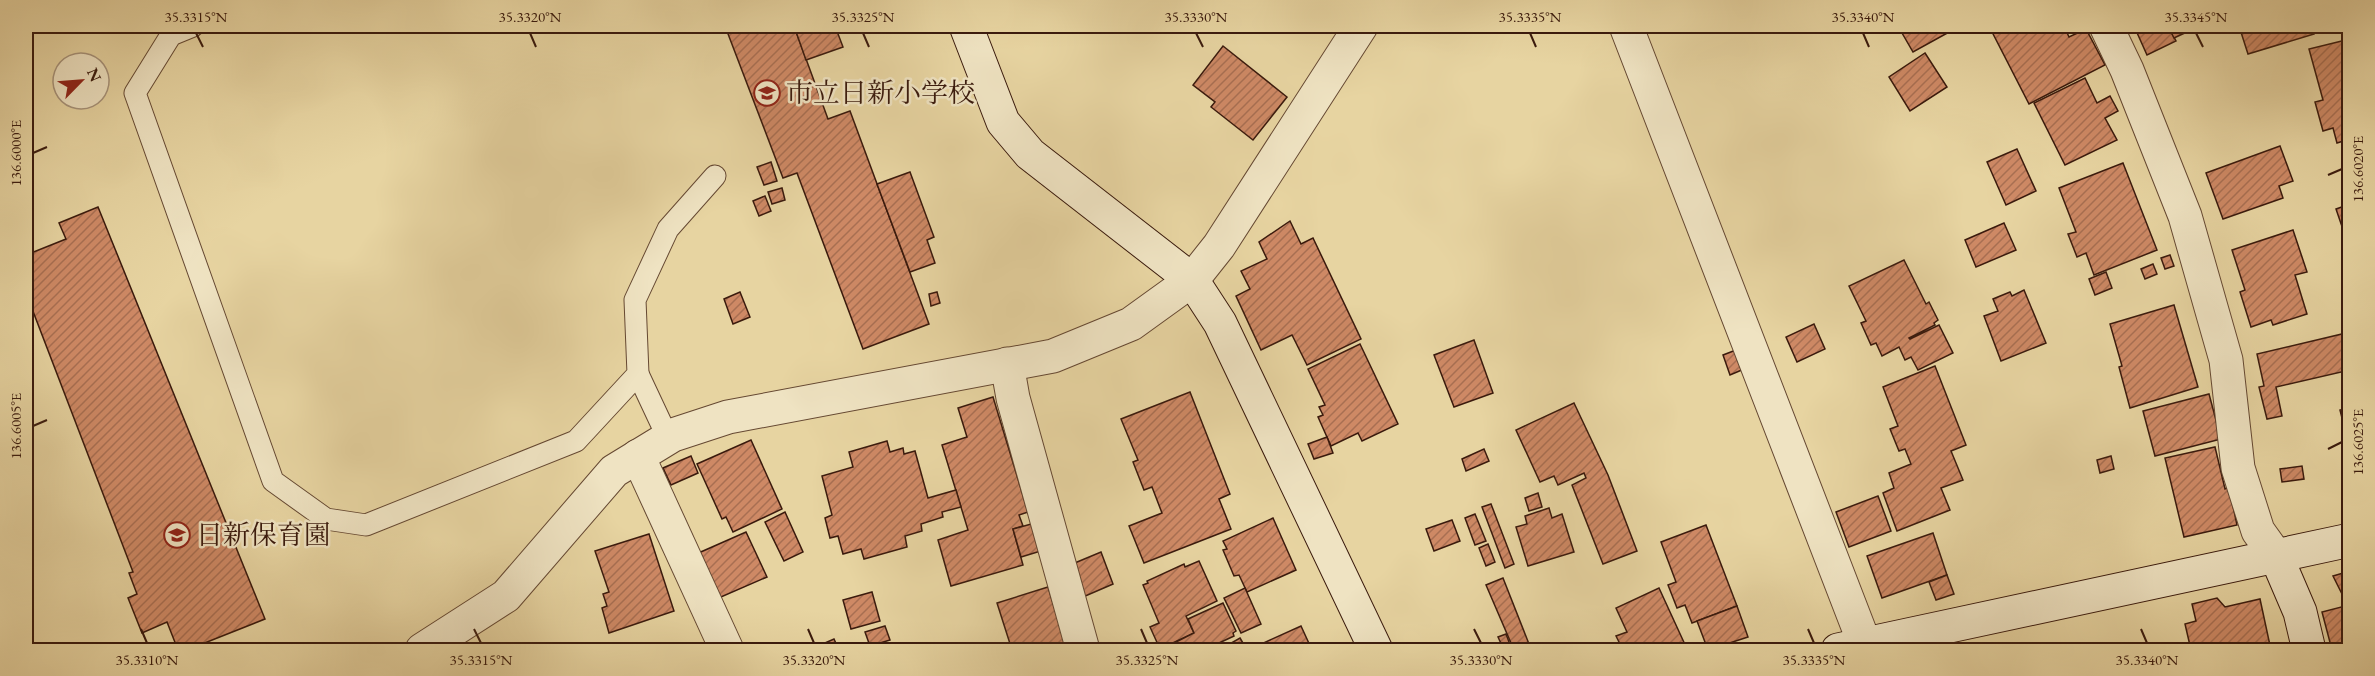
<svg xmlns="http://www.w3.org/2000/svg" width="2375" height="676" font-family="'EB Garamond','Noto Serif JP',serif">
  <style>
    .building { fill: url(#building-hatch); stroke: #3a1a0d; stroke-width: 1.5 }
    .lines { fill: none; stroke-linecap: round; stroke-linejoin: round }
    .lane-casing { stroke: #654832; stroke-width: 23 }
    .street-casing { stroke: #654832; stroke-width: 35 }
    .secondary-casing { stroke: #3a1a0d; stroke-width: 35 }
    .lane { stroke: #efe3c2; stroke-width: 21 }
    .street { stroke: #efe3c2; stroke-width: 33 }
    .secondary { stroke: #efe3c2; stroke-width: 33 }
    .ticks { fill: none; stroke: #3a1a0d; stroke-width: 2 }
    .labels { text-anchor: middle; stroke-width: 5; stroke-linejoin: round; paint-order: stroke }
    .poi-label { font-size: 27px; fill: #3a1a0d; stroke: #efe3c2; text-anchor: start }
    .neatline { fill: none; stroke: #3a1a0d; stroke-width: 2 }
    .ticks-label { font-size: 15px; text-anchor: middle; fill: #3a1a0d }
  </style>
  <defs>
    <pattern id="building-hatch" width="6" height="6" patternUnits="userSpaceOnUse" patternTransform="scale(1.5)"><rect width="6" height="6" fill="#ce8965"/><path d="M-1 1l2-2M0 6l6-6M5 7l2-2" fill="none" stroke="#a86f52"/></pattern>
  </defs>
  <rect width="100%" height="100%" fill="#e7d4a1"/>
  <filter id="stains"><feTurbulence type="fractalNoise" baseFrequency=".00333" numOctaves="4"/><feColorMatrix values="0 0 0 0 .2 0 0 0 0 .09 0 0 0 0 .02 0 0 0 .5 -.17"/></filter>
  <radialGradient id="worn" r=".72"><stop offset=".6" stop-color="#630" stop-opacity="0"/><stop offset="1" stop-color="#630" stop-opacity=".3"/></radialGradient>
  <g class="building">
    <polygon points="725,26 794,26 828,119 850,111 929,324 863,349 797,173 783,178"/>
    <polygon points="794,26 835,26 843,47 806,60"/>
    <polygon points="1898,26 1960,26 1913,52"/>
    <polygon points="1989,26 2064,26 2069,37 2086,29 2105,65 2029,104"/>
    <polygon points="2134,26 2168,26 2176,41 2147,55"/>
    <polygon points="2168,26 2187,26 2189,31 2174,38"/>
    <polygon points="2239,26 2311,26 2314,34 2248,54"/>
    <polygon points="2350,39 2350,139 2337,143 2333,128 2323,131 2315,102 2323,100 2309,49"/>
    <polygon points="1223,46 1287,97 1253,140 1211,107 1215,102 1193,85"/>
    <polygon points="1925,53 1947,87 1910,111 1889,77"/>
    <polygon points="2085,78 2097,103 2110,96 2118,111 2105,118 2117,140 2065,165 2034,103"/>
    <polygon points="2280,146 2293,181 2279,186 2283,198 2223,219 2206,173"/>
    <polygon points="2017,149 2036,191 2006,205 1987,162"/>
    <polygon points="771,162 777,181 764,185 757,167"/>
    <polygon points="2123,163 2157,250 2094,275 2086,253 2077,257 2068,234 2076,232 2059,188"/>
    <polygon points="910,172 934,237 927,240 935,263 910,272 877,184"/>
    <polygon points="782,188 785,200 772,204 768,192"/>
    <polygon points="765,196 771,211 759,216 753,201"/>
    <polygon points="2350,204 2350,250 2336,209"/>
    <polygon points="98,207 265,619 187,650 178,650 167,622 142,633 128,598 137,594 129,573 133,572 26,293 26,255 66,239 59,223"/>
    <polygon points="1290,221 1301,244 1313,238 1361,339 1307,365 1292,335 1261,350 1236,296 1250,289 1241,271 1267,259 1259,242"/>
    <polygon points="2004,223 2016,250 1976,267 1965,240"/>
    <polygon points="2293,230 2307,272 2295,275 2307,314 2273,325 2271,320 2251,327 2240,292 2245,290 2232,250"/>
    <polygon points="2170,255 2174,266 2165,269 2161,258"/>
    <polygon points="1904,260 1926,304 1929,302 1938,320 1934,323 1935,325 1909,338 1910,339 1939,325 1953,353 1918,370 1911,357 1905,360 1899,347 1882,356 1876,343 1871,345 1861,323 1866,321 1849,286"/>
    <polygon points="2153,264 2157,274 2145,279 2141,269"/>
    <polygon points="2106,272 2112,288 2095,295 2089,279"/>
    <polygon points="2024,290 2046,343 2001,361 1984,316 1998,311 1993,299 2010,292 2012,296"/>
    <polygon points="740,292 750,317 733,324 724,299"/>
    <polygon points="937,292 940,303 931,306 929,294"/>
    <polygon points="2174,305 2198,387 2130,408 2119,367 2122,366 2110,324"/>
    <polygon points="1814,324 1825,349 1797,362 1786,337"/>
    <polygon points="2342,334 2350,370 2276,387 2282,416 2267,419 2259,387 2264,386 2257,354"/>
    <polygon points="1474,340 1493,393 1454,407 1434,355"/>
    <polygon points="1360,344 1398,424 1362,441 1358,433 1331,446 1318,417 1323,415 1319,407 1325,405 1308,369"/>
    <polygon points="1736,350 1744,369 1730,375 1723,355"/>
    <polygon points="1935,366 1966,445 1951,451 1963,480 1941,488 1950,510 1897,531 1883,493 1894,488 1889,473 1911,464 1905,449 1899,451 1890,429 1898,426 1883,387"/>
    <polygon points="1190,392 1230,494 1219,499 1231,529 1144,563 1129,526 1162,513 1152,487 1144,490 1133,462 1138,460 1121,419"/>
    <polygon points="2209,394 2221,439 2155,456 2143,411"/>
    <polygon points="993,397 1028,512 1019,515 1023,526 1013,529 1023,565 951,586 938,540 968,530 942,445 967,437 958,408"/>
    <polygon points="1574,403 1608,475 1637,551 1603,564 1572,485 1586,478 1584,473 1558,485 1554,476 1540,482 1516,430"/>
    <polygon points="2350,408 2350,425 2344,426 2340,410"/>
    <polygon points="1327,437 1333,453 1314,459 1308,444"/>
    <polygon points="751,440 782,509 733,532 726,517 722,519 697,464"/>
    <polygon points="887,441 890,452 903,448 904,454 915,451 928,498 956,490 961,507 942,512 943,517 921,524 922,531 905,536 907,547 864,559 861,549 843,554 838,536 830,538 825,518 832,515 822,476 853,467 849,452"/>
    <polygon points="2215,447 2225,489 2229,487 2237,525 2184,537 2165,458"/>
    <polygon points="1484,449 1489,461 1466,471 1462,459"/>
    <polygon points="691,456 698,473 671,485 663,468"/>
    <polygon points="2111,456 2114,469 2100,473 2097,460"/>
    <polygon points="2302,466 2304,479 2282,482 2280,469"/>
    <polygon points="1538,493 1542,507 1529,511 1525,498"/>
    <polygon points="1878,496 1891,531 1849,547 1836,512"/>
    <polygon points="1491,504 1514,564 1505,568 1482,507"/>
    <polygon points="1549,508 1552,518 1562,514 1574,552 1528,566 1516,527 1527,524 1525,516"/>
    <polygon points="785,512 803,552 784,561 765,522"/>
    <polygon points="1475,514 1486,541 1475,545 1465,518"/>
    <polygon points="1273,518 1296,570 1247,592 1239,575 1234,576 1223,550 1227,549 1223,541"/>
    <polygon points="1452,520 1460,541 1434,551 1426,529"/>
    <polygon points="1035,523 1044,550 1021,557 1013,529"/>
    <polygon points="1706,525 1737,606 1692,623 1685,605 1677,608 1668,585 1676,582 1661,542"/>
    <polygon points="746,532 767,577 714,600 694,555"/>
    <polygon points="1933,533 1947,575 1882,598 1867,556"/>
    <polygon points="649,534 674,611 609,633 602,608 607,606 603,594 609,592 595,551"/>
    <polygon points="1488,544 1495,562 1486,566 1479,548"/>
    <polygon points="1101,552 1113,584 1083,597 1070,565"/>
    <polygon points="1199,561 1217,601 1186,616 1194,633 1160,649 1150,627 1159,623 1143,585 1148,583 1147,581 1184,564 1185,567"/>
    <polygon points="2350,571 2350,610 2333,576"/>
    <polygon points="1947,575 1954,594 1936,600 1929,582"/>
    <polygon points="1503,578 1529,644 1514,650 1486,585"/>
    <polygon points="1048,587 1066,645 1073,650 1012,650 997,603"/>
    <polygon points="1245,588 1261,624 1241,633 1224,598"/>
    <polygon points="1659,588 1687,649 1623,650 1616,636 1627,632 1616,608"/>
    <polygon points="872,592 880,621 851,629 843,600"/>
    <polygon points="2217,598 2225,607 2260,599 2271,650 2191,650 2185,624 2196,621 2192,604"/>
    <polygon points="1223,603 1236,631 1233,633 1234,636 1204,650 1174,650 1173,648 1176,647 1174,643 1194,633 1188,619"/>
    <polygon points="1737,606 1748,637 1708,650 1697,621"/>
    <polygon points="2345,606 2350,615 2350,648 2332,650 2322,612"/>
    <polygon points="885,626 890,640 870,646 865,632"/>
    <polygon points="1301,626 1312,650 1262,650 1259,645"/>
    <polygon points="1506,634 1512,650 1504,650 1498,637"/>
    <polygon points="1240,638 1247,650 1219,650"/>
    <polygon points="834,639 839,650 809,650"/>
  </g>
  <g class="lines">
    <g class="lane-casing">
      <g id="lane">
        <polyline points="193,26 171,35 135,93 273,481 326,519 366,525 576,441 638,374 635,300 668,229 715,176"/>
        <polyline points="638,374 668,438"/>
      </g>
    </g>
    <g class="street-casing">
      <g id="street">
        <polyline points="1626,26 1867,650"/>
        <polyline points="2106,26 2127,70 2185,216 2226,360 2238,468 2258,531 2276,556"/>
        <polyline points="1007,364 1013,398 1083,650"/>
        <polyline points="638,456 727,650"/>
        <polyline points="422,650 506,596 614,471 673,435 728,417 1053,356 1131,324 1192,280 1219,246 1361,26"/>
      </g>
    </g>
    <g class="secondary-casing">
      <g id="secondary">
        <polyline points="966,26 1003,122 1030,154 1192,280 1220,323 1376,650"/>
        <polyline points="2276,556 2300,612 2309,650"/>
        <polyline points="1838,650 2350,540"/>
      </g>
    </g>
    <use href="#lane" class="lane"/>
    <use href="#street" class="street"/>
    <use href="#secondary" class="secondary"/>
  </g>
  <path class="ticks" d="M196,33L203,47M530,33L536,47M863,33L869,47M1196,33L1203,47M1530,33L1536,47M1863,33L1869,47M2196,33L2203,47M33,153L47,147M2328,175L2342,169M33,426L47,420M2328,449L2342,442M141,629L147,643M474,629L481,643M808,629L814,643M1141,629L1147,643M1474,629L1481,643M1808,629L1814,643M2141,629L2147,643"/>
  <defs>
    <g id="school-ring" transform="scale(1.35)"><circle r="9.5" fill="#efe3c2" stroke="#8f2418" stroke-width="1.5"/><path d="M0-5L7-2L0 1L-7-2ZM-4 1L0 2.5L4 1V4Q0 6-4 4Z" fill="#8f2418"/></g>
  </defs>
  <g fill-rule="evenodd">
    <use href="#school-ring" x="767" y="93"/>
    <use href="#school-ring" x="177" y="535"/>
  </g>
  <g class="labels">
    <g class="poi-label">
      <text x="786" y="102">市立日新小学校</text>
      <text x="196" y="544">日新保育園</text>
    </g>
  </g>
  <rect width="2375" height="676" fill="none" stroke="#e7d4a1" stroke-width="66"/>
  <g transform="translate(81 81) rotate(65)"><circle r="28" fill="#efe3c2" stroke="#a7937a" stroke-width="1.5"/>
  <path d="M0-4.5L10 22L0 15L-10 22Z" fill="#8f2418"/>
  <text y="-9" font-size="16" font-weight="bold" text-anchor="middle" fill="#3a1a0d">N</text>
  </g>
  <rect x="33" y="33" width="2309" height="610" class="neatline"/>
  <g class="ticks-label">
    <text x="196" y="22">35.3315°N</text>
    <text x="530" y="22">35.3320°N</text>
    <text x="863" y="22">35.3325°N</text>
    <text x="1196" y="22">35.3330°N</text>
    <text x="1530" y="22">35.3335°N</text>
    <text x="1863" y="22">35.3340°N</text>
    <text x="2196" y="22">35.3345°N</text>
    <text transform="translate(16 153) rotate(-90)" y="5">136.6000°E</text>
    <text transform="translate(2358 169) rotate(-90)" y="5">136.6020°E</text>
    <text transform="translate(16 426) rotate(-90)" y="5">136.6005°E</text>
    <text transform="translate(2358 442) rotate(-90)" y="5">136.6025°E</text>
    <text x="147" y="665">35.3310°N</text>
    <text x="481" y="665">35.3315°N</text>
    <text x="814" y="665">35.3320°N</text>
    <text x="1147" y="665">35.3325°N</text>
    <text x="1481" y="665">35.3330°N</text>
    <text x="1814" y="665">35.3335°N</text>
    <text x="2147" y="665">35.3340°N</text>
  </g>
  <rect width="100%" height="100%" filter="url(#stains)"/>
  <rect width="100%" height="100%" fill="url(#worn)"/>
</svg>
